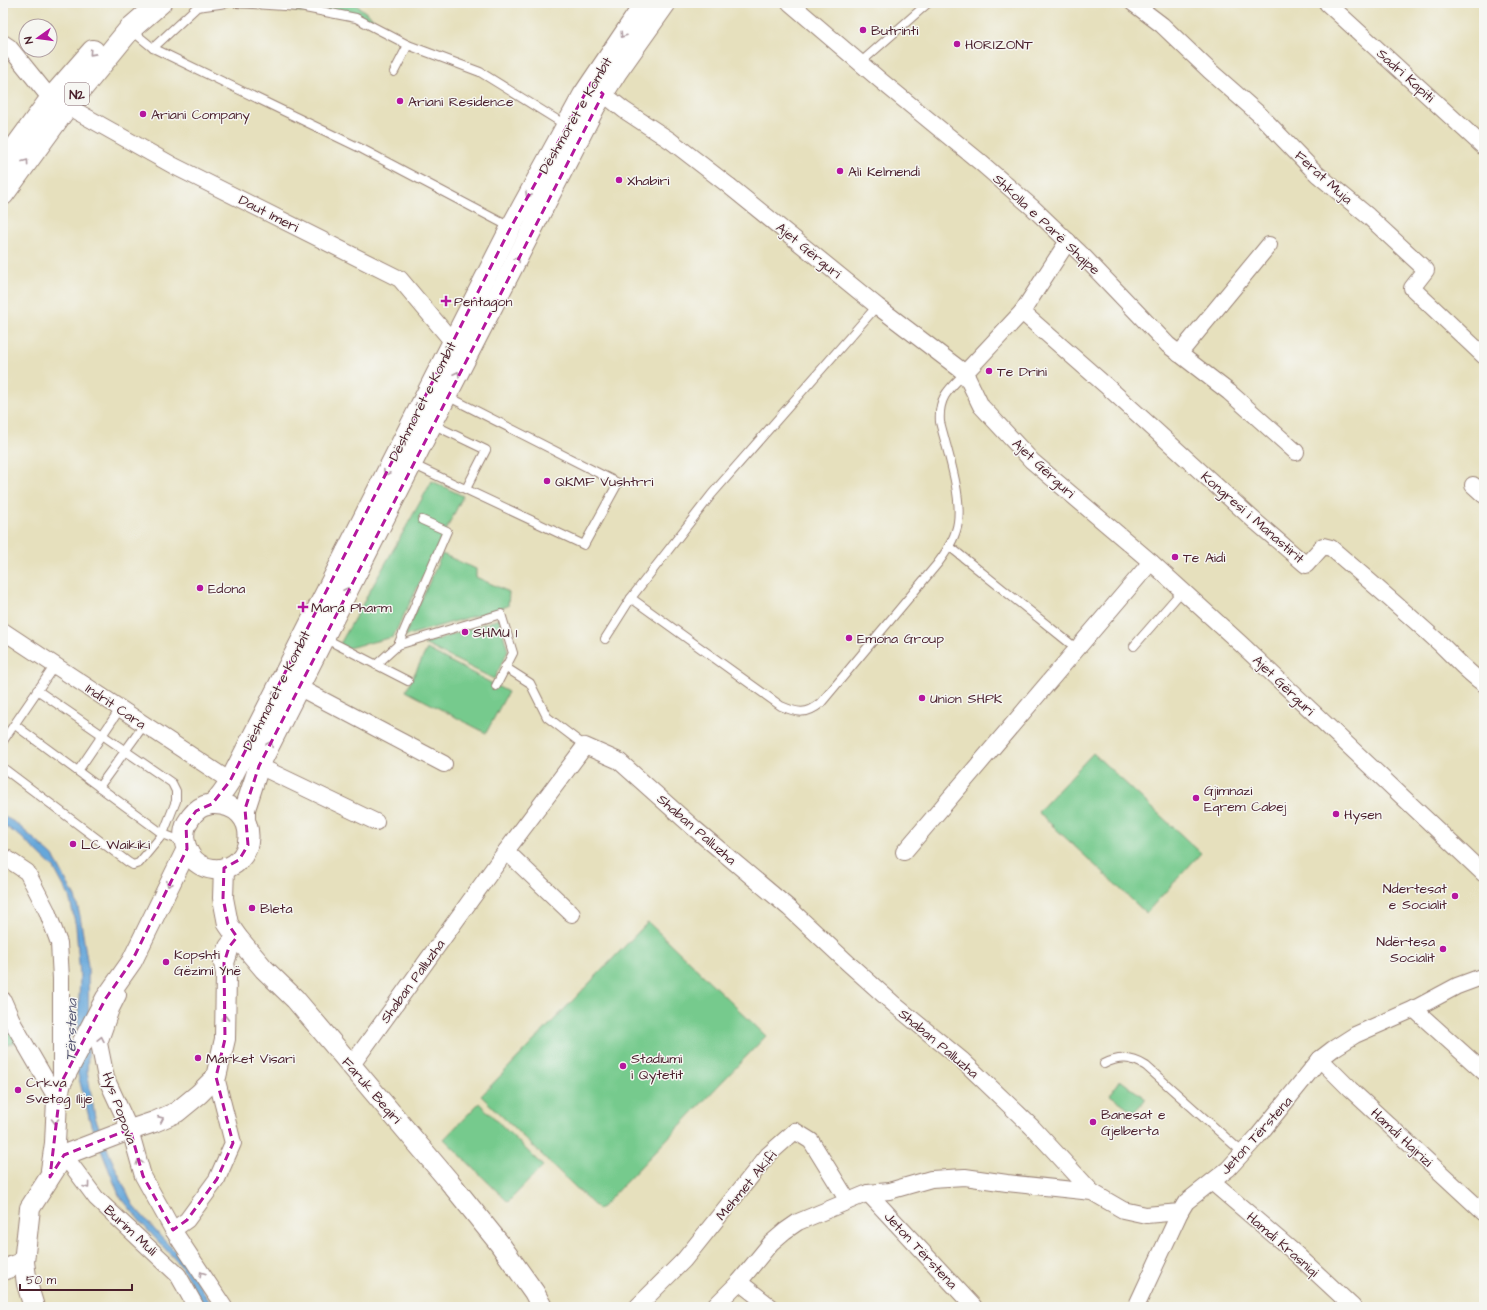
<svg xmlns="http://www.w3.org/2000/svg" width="1487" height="1310" font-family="'Architects Daughter',sans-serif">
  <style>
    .green { fill: #76ca8d; stroke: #60745c }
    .water { fill: #66a7da; stroke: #586382 }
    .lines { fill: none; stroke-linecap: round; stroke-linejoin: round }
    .service-casing { stroke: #988074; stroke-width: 10 }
    .minor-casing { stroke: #988074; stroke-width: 18 }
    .tertiary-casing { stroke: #988074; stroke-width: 22 }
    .primary-casing { stroke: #988074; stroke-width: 24 }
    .service { stroke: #fff; stroke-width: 8 }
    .minor { stroke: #fff; stroke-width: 16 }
    .tertiary { stroke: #fff; stroke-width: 20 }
    .primary { stroke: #fff; stroke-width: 22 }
    .oneway { stroke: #ae9aa0 }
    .marked { fill: none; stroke: #b5179e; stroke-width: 3; stroke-dasharray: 8 5; stroke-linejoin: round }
    .poi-dot { fill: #b5179e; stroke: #f6f6f2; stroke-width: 1.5 }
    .labels { text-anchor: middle; stroke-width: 3; stroke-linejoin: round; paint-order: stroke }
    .shield { fill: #f6f6f2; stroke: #7e6067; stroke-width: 1 }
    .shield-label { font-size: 13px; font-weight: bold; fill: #4a1f2b }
    .poi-label { font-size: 14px; fill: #4a1f2b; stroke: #f6f6f2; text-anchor: start }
    .street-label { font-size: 14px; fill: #4a1f2b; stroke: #f6f6f2 }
    .water-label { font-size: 15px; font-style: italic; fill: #555571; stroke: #f6f6f2 }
  </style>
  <rect width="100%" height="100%" fill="#f6f6f2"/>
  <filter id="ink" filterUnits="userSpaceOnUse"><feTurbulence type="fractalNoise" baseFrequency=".025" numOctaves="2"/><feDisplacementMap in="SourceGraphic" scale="8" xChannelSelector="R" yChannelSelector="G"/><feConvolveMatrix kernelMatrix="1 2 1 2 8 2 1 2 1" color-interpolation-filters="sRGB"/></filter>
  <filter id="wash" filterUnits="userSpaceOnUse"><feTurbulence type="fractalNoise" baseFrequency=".012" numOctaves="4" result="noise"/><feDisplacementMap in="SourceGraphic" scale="16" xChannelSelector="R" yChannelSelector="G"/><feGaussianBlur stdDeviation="0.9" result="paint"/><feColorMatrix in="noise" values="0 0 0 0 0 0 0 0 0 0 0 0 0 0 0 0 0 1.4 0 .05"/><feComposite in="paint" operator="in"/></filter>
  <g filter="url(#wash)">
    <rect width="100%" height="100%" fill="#e6e0bd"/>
    <g class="green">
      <polygon points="213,3 354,3 374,19"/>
      <polygon points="432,481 463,496 393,637 336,651"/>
      <polygon points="442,554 476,569 476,577 509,592 508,606 405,636"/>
      <polygon points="499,619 508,651 494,679 424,644"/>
      <polygon points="427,649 508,692 486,733 406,691"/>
      <polygon points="1093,753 1201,853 1146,913 1038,812"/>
      <polygon points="648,922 766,1036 599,1210 481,1096"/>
      <polygon points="3,1012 19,1042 3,1046"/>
      <polygon points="1120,1080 1146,1099 1134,1112 1110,1095"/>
      <polygon points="479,1103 543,1166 508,1202 444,1139"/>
    </g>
    <polygon class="water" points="3,816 16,823 53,856 75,897 80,916 88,966 89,1044 87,1071 95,1117 111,1158 133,1205 161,1237 184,1260 213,1307 205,1307 180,1265 143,1225 119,1195 91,1125 76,1067 80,976 76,926 69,896 54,868 20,836 3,825"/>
  </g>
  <g filter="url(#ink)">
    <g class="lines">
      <g class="service-casing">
        <g id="service">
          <polyline points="236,3 300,7 356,18 408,45 394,72"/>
          <polyline points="131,30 153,48 362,149 510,227"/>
          <polyline points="408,45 480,72 567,126"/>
          <polyline points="153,48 197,7 227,3"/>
          <polyline points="860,63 928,3"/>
          <polyline points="432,424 486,450 466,489"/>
          <polyline points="412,464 584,545 618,483 447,396"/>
          <polyline points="949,546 1077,649"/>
          <path d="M631,598L781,706C797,713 807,715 821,703L938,563C947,551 956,537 958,522C962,494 947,450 940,422C938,397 949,389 965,373"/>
          <polyline points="324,638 408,681"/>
          <polyline points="605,639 631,598 712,494 877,306"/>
          <polyline points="398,645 501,614 513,653 496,686"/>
          <polyline points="1134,646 1182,591"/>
          <polyline points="376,665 398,645 447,531 422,520"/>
          <polyline points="505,667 530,683 547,717 585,746"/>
          <polyline points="15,725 163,834 184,842"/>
          <polyline points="3,741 55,665"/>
          <polyline points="3,768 128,862 133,865 139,863 163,834 176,801 176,791 172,783 37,690"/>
          <polyline points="78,771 120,709"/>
          <polyline points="99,787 144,725"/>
          <path d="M1104,1064C1119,1056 1132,1057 1146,1066L1243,1153"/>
        </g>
      </g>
      <g class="minor-casing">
        <g id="minor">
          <polyline points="790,3 880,80 980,162 1033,208 1084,257 1168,345 1229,392 1296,452"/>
          <polyline points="1133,3 1162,25 1210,71 1260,115 1317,174 1368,216 1426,270 1412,288 1484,356"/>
          <polyline points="1327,3 1484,147"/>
          <polyline points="3,43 9,47 51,99"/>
          <polyline points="595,87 624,110 671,141 728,185 877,306 965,373 981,406 1032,461 1151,562 1242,645 1484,874"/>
          <polyline points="67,106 174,166 400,279 452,341"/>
          <path d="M1068,241L1022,312L1111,390L1256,522L1306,565L1323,546L1331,548C1366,578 1401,608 1435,639C1452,654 1465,671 1484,684"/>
          <polyline points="1179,354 1269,245"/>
          <polyline points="965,373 1022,312"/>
          <polyline points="1473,485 1484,495"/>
          <polyline points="3,631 230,781"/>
          <polyline points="298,687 444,764"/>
          <polyline points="259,766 376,822"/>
          <polyline points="506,851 572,914"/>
          <polyline points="904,852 1151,562"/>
          <polyline points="3,856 27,872 47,911 59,943 61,979 61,1083"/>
          <polyline points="118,995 111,1009 99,1043 106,1078 130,1130 143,1176 173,1230 224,1307"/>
          <polyline points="3,1000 14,1025 57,1099"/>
          <polyline points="1414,1009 1484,1072"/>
          <polyline points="1320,1059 1350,1089 1484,1213"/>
          <polyline points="351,1066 506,851 585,746 619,761 695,829 789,908 849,964 896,1006 963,1061 1032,1127 1092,1192"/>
          <polyline points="64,1155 96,1198 178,1275 196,1307"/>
          <polyline points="1212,1182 1295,1253 1353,1307"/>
          <polyline points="868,1193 974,1307"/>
          <polyline points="173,1230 187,1220 217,1179 233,1143 216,1077"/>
          <polyline points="739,1282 771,1307"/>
          <polyline points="637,1307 684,1260 768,1155 795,1131 811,1141 848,1201"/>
          <polyline points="714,1307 739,1282 771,1243 785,1231 798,1222 868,1193 889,1191 931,1179 965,1177 1007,1183 1092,1192 1123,1210 1146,1215 1180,1212 1186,1202 1228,1169 1258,1136 1320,1059 1333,1049 1355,1035 1414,1009 1457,986 1484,976"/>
          <polyline points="1136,1307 1180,1212"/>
        </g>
      </g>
      <g class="tertiary-casing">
        <g id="tertiary">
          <path d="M212,804C263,802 258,873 213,869C204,868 195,863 190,855C184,846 182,833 187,823C191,816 196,809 204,806C207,805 210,805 213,803C220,797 225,789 230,781L511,227L583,95L645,3"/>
          <polyline points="245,820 245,809 259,766 432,424 595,107 617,72 666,3"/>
          <polyline points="224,868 223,898 228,924 237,937 264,969 295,999 449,1181 499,1243 534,1292 542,1307"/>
          <polyline points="51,1170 55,1143 57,1099 61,1083 106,998 132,961 187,849"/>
          <polyline points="3,1270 24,1262"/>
          <polyline points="34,1307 27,1284 24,1262 30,1208 64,1155 124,1132 154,1122 177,1112 199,1094 216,1077 225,1039 226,974 224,963 229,947 237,937"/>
        </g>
      </g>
      <g class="primary-casing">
        <g id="primary">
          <polyline points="3,165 51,99 93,51"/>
          <polyline points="3,194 67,106 130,29 160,3"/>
        </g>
      </g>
      <use href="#service" class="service"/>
      <use href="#minor" class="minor"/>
      <use href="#tertiary" class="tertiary"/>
      <use href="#primary" class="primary"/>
    </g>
    <defs><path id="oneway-chevron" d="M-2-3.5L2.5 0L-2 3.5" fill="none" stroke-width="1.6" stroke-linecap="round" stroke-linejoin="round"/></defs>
    <g class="oneway">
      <use href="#oneway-chevron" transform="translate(623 35) rotate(124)"/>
      <use href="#oneway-chevron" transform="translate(92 53) rotate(132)"/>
      <use href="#oneway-chevron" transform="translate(26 162) rotate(-54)"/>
      <use href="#oneway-chevron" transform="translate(528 195) rotate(119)"/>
      <use href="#oneway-chevron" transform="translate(517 259) rotate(-63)"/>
      <use href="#oneway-chevron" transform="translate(457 374) rotate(-63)"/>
      <use href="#oneway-chevron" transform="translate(386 473) rotate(117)"/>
      <use href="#oneway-chevron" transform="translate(347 590) rotate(-63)"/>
      <use href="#oneway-chevron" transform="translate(270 744) rotate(-64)"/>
      <use href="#oneway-chevron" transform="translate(169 884) rotate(116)"/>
      <use href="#oneway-chevron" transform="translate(225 1018) rotate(-89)"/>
      <use href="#oneway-chevron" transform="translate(101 1039) rotate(-78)"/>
      <use href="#oneway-chevron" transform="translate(161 1119) rotate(-24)"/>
      <use href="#oneway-chevron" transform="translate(55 1121) rotate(90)"/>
      <use href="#oneway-chevron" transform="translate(139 1162) rotate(-106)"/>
      <use href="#oneway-chevron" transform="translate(87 1186) rotate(53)"/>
      <use href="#oneway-chevron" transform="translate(202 1274) rotate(-123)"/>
    </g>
  </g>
  <path class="marked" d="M591,83L603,94L259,766L245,809L248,845L239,860L224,868L223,898L228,924L237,937L229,947L224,963L225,1039L216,1077L233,1143L217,1179L187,1220L173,1230L143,1176L130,1129L64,1155L50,1177L61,1083L106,998L132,961L187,849L186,825L196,811L212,804L230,781L511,227Z"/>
  <g class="poi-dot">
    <circle cx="863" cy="30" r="4"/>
    <circle cx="957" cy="44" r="4"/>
    <circle cx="400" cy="101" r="4"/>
    <circle cx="143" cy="114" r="4"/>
    <circle cx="840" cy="171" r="4"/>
    <circle cx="619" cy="180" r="4"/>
    <path d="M444 295h4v4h4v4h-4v4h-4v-4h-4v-4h4z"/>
    <circle cx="989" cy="371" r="4"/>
    <circle cx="547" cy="481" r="4"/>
    <circle cx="1175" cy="557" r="4"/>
    <circle cx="200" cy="588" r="4"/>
    <path d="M301 601h4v4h4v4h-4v4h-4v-4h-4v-4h4z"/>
    <circle cx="465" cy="632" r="4"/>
    <circle cx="849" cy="638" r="4"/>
    <circle cx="922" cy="698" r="4"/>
    <circle cx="1196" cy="798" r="4"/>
    <circle cx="1336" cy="814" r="4"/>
    <circle cx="73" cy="844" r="4"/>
    <circle cx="1455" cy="896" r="4"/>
    <circle cx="252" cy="908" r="4"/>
    <circle cx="1443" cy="949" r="4"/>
    <circle cx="166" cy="962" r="4"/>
    <circle cx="198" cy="1058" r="4"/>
    <circle cx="623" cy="1066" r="4"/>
    <circle cx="18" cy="1090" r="4"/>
    <circle cx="1093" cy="1122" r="4"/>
  </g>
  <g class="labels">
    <rect class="shield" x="65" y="83" width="24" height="22" rx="3"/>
    <g class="shield-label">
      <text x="77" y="99">N2</text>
    </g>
    <g class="poi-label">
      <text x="871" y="35">Butrinti</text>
      <text x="965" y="49">HORIZONT</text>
      <text x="408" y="106">Ariani Residence</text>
      <text x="151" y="119">Ariani Company</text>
      <text x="848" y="176">Ali Kelmendi</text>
      <text x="627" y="185">Xhabiri</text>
      <text x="454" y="306">Pentagon</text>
      <text x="997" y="376">Te Drini</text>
      <text x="555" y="486">QKMF Vushtrri</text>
      <text x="1183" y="562">Te Aidi</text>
      <text x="208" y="593">Edona</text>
      <text x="311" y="612">Mara Pharm</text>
      <text x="473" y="637">SHMU 1</text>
      <text x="857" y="643">Emona Group</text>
      <text x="930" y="703">Union SHPK</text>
      <text x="1204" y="795">Gjimnazi<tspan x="1204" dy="16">Eqrem Cabej</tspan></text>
      <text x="1344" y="819">Hysen</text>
      <text x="81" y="849">LC Waikiki</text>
      <text x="1447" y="893" text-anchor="end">Ndertesat<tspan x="1447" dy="16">e Socialit</tspan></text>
      <text x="260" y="913">Bleta</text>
      <text x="1435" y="946" text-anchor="end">Ndërtesa<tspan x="1435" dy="16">Socialit</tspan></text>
      <text x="174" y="959">Kopshti<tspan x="174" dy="16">Gëzimi Ynë</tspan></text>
      <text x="206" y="1063">Market Visari</text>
      <text x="631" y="1063">Stadiumi<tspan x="631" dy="16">i Qytetit</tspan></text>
      <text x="26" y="1087">Crkva<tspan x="26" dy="16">Svetog Ilije</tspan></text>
      <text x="1101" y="1119">Banesat e<tspan x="1101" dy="16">Gjelberta</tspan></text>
    </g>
    <g class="street-label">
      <text transform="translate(1406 75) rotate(42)" y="5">Sadri Kapiti</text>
      <text transform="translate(575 115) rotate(-60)" y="5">Dëshmorët e Kombit</text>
      <text transform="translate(1324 177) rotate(42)" y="5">Ferat Muja</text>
      <text transform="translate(269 213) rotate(27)" y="5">Daut Imeri</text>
      <text transform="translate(1047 224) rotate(43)" y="5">Shkolla e Parë Shqipe</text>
      <text transform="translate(809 250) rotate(39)" y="5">Ajet Gërguri</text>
      <text transform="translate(422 401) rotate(-63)" y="5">Dëshmorët e Kombit</text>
      <text transform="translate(1044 468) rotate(43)" y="5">Ajet Gërguri</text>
      <text transform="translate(1253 517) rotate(41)" y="5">Kongresi i Manastirit</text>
      <text transform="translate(1284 685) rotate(44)" y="5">Ajet Gërguri</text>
      <text transform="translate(276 690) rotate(-63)" y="5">Dëshmorët e Kombit</text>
      <text transform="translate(116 706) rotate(34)" y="5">Indrit Cara</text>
      <text transform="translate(697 829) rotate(41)" y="5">Shaban Palluzha</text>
      <text transform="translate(412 981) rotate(-54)" y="5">Shaban Palluzha</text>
      <text transform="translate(939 1043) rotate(40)" y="5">Shaban Palluzha</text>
      <text transform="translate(372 1090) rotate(49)" y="5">Faruk Beqiri</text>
      <text transform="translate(120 1108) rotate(70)" y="5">Hys Popova</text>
      <text transform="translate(1256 1135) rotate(-48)" y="5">Jeton Tërstena</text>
      <text transform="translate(1402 1137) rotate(43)" y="5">Hamdi Hajrizi</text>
      <text transform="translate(746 1185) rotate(-50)" y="5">Mehmet Akifi</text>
      <text transform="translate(131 1230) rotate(43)" y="5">Burim Muli</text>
      <text transform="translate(1283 1244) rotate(41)" y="5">Hamdi Krasniqi</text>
      <text transform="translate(921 1250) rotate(47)" y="5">Jeton Tërstena</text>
    </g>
    <g class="water-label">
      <text transform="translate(71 1030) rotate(-89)" y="5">Tërstena</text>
    </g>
  </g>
  <rect width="1487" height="1310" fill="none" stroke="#f6f6f2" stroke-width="16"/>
  <g transform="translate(38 38) rotate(256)"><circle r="19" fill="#f6f6f2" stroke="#b1a0a2"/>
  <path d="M0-3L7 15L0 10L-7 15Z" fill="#b5179e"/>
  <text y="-6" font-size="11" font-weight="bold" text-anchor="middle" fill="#4a1f2b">N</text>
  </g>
  <path d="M20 1284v6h112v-6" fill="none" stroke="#4a1f2b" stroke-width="2"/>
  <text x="26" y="1284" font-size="12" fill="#4a1f2b" stroke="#f6f6f2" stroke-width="3" paint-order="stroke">50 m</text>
</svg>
